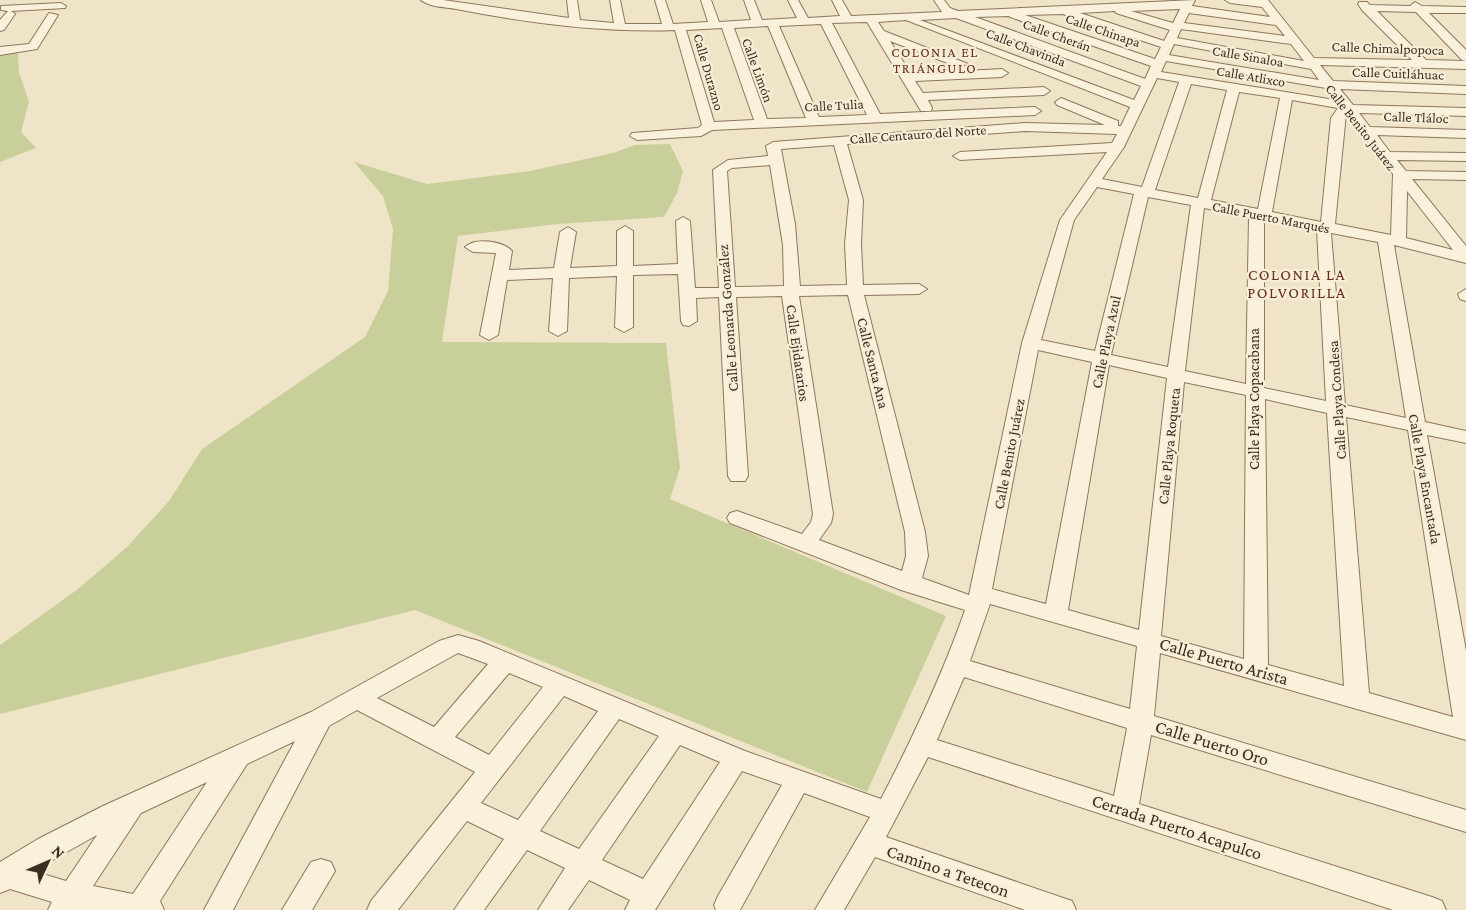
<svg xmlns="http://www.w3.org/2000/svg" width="1466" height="910" font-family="'Crimson Pro',serif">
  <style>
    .green { fill: #c9cf9b }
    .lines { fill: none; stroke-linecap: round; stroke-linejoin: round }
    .minor-casing { stroke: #8d765c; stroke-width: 2 }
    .minor { fill: #faf1dc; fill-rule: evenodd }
    .labels { text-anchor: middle; stroke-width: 4.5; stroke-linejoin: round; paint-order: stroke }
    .far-street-label { font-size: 14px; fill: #3d2e20; stroke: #f7eed8 }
    .far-neighbourhood-label { font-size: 14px; letter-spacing: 1.5px; fill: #6b2e1e; stroke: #f7eed8 }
    .street-label { font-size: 15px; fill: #3d2e20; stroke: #f7eed8 }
    .neighbourhood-label { font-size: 16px; letter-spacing: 1.5px; fill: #6b2e1e; stroke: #f7eed8 }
    .near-street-label { font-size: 18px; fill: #3d2e20; stroke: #f7eed8 }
  </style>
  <rect width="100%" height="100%" fill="#f0e4c8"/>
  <g class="green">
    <polygon points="0,52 18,52 19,72 29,102 21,132 36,148 0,162"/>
    <polygon points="670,144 683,171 677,193 664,217 558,224 458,236 442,342 666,343 680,468 670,499 946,616 867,792 415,610 0,714 0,645 78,589 127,547 169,501 202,449 365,337 388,291 393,229 383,196 354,162 427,184 530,171 613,153 635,145"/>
  </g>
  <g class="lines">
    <g class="minor-casing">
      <g id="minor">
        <path d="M421,0H443L569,18L567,0H577L580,20L614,23L610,0H620L625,24H662L655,0H665L673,24L708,22L701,0H711L719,22L751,20L744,0H754L762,20L797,18L788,0H798L808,18L840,16L832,0H842L851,16L942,12L934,0H944L950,8L958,11L1195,0L1192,6L1270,17L1262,7L1230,3L1225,0H1268L1314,58L1412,60L1362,10L1358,4L1359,2H1367L1370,5L1410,6L1415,2L1422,6L1466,7V13H1429L1466,50V61L1462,60L1416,12L1377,11L1426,60L1466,61V69L1320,65L1333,81L1466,86V94L1340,89L1353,105L1466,108V116L1359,113L1370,127L1466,130V138L1377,135L1390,152L1466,153V161L1397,160L1406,171L1466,172V180L1412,179L1466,246V263L1394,245L1425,422L1466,431V443L1427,435L1466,651V740L1160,653L1154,716L1466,810V832L1151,735L1139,804L1432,897L1442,901L1446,910H1393L928,757L886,837L1072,901L1076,910H1025L875,857L844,910H815L870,817L804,793L740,910H716L714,905L718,896L782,785L742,771L655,910H625L630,900L589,880L568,910H538L565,868L527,850L484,910H454L504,839L467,821L398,910H367L371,901L475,772L357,710L329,726L233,910H204L295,741L247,764L160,901L164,910H48L52,902L10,889L0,893V862L38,839L103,806L311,712L439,641L458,635L479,641L745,751L881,799C913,737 942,676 965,610L901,590L730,523L727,518L730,513L737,511L802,534L811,522L813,514L782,296L736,297L748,476L745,481H731L728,476L719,297L696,298L697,321L689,326L683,325L681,321L678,274L633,275V327L624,332L615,327L617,276L569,278L567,331L558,336L549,331L553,278L507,280L498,335L489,340L480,335L496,253L473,252L465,247C475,237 503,241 512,251L509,270L554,268L560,232L568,227L576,232L570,268L617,266V231L625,226L633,231V266L678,264L676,221L683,217L690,221L695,288H719L713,170L728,160L768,156L766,146L773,142L1025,123L1105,125L1057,105L1055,102L1061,98L1118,121V126H1121L1130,107L906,20L878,22L884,31L968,64L958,67L890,41L911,74L1002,69L1008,73L1002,77L915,81L923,93L1044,87L1050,91L1044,95L928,100L932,108L931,111H921L867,22L832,23L880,114L1035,107L1041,111L1035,115L712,130L701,136L637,140L630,136L632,133L698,128L702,125L675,30C602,33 527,23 456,9C445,7 429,7 421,0ZM1180,9L1173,23L1131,11ZM1115,11L1116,13L1170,30L1164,41L1080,13ZM1189,13L1276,25L1285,36L1184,23ZM1064,14L1065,15L1161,47L1155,59L1025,15ZM1009,16L1010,17L1151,66L1145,79L975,17ZM956,18L1141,86L1134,100L920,20ZM821,24L867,115L819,117L779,26ZM768,26L806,118L767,119L734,28ZM722,28L754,120L714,122L686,30ZM1181,29L1291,44L1304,61L1177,38ZM1174,44L1311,69L1319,80L1169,55ZM1166,61L1326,88L1335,100L1161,72ZM1157,78L1179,82L1142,187L1102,179L1124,147ZM1191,84L1227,90L1198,198L1155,190ZM1239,92L1280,98L1258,209L1211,200ZM1292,100L1338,108L1331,118L1321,222L1272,212ZM1346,114L1393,174L1391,235L1335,224ZM1025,131L1117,134L1112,143L960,152L953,156L960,160L1107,152L1060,220L1022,343L969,595L922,578L928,556L925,532L864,295L919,294L927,289L919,284L863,285L861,244L863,200L847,144ZM834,145L849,200L845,244L847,285L800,286L795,224L781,149ZM770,165L783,245L784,286L735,287L727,171L732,168ZM1097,187L1134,194L1095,351L1041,340L1074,220ZM1407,191L1453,250L1406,238ZM1148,197L1191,205L1168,367L1111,355ZM1204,208L1249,217L1246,384L1185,371ZM1264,220L1317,230L1326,401L1264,388ZM1331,233L1378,242L1406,418L1345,405ZM848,295L905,532L906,556L902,571L819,540L831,523L833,514L799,296ZM1038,350L1092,362L1046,604L992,589ZM1109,365L1167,378L1139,630L1068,610ZM1184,382L1246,395L1244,659L1161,636ZM1265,399L1327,413L1344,686L1268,665ZM1346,417L1408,430L1453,717L1369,693ZM990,604L1137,646L1130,709L970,661ZM458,653L488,664L434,727L377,698ZM509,673L543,687L489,755L455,737ZM964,677L1127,728L1114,796L937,740ZM564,696L598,711L518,820L481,803ZM619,719L659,736L579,849L540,831ZM680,745L720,762L643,879L602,860ZM207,782L133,894L93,886L141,813ZM97,835L66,881L33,871Z"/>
        <polygon points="61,3 66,6 65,8 11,11 15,14 4,30 0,31 0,20 8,11 1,10 1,6"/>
        <polygon points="49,13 58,15 37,49 0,55 0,47 29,44"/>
        <polygon points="1466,289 1466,301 1460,299 1458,294"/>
        <polygon points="321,859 331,862 335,871 312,910 282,910 311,862"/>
      </g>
    </g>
    <use href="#minor" class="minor"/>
  </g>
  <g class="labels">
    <g class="far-street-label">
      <text transform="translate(1103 30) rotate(19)" y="5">Calle Chinapa</text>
      <text transform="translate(1057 35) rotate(20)" y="5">Calle Cherán</text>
      <text transform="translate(1026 47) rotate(21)" y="5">Calle Chavinda</text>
      <text transform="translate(1388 48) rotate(2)" y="5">Calle Chimalpopoca</text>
      <text transform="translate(1248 56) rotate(10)" y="5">Calle Sinaloa</text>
      <text transform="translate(758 70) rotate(70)" y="5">Calle Limón</text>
      <text transform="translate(709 72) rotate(74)" y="5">Calle Durazno</text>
      <text transform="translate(1398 73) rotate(2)" y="5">Calle Cuitláhuac</text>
      <text transform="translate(1251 76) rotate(10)" y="5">Calle Atlixco</text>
      <text transform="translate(834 105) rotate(-3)" y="5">Calle Tulia</text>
      <text transform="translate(1416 117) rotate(2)" y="5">Calle Tláloc</text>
      <text transform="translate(1361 127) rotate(52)" y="5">Calle Benito Juárez</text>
      <text transform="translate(918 134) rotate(-4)" y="5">Calle Centauro del Norte</text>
      <text transform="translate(1271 217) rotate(11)" y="5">Calle Puerto Marqués</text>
    </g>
    <g class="far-neighbourhood-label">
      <text x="935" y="57">COLONIA EL<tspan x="935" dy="16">TRIÁNGULO</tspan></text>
    </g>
    <g class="street-label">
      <text transform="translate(728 318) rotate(-94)" y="5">Calle Leonarda González</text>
      <text transform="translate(1106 342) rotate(-78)" y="5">Calle Playa Azul</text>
      <text transform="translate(798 353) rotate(82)" y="5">Calle Ejidatarios</text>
      <text transform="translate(873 363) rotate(76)" y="5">Calle Santa Ana</text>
      <text transform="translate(1254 399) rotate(-90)" y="5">Calle Playa Copacabana</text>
      <text transform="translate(1337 400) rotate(-94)" y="5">Calle Playa Condesa</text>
      <text transform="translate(1169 446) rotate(-84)" y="5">Calle Playa Roqueta</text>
      <text transform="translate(1009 454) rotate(-79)" y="5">Calle Benito Juárez</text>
      <text transform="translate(1425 479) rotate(80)" y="5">Calle Playa Encantada</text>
    </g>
    <g class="neighbourhood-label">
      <text x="1297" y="280">COLONIA LA<tspan x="1297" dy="18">POLVORILLA</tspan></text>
    </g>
    <g class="near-street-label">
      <text transform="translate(1224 661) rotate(16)" y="6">Calle Puerto Arista</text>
      <text transform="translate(1212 743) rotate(17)" y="6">Calle Puerto Oro</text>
      <text transform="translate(1177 827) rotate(18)" y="6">Cerrada Puerto Acapulco</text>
      <text transform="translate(948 871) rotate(19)" y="6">Camino a Tetecon</text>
    </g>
  </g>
  <g transform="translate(48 862) rotate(46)" stroke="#f7eed8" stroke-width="4.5" paint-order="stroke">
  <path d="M0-4.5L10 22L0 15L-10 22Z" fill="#3d2e20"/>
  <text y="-9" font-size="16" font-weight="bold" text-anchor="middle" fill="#3d2e20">N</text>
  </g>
</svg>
